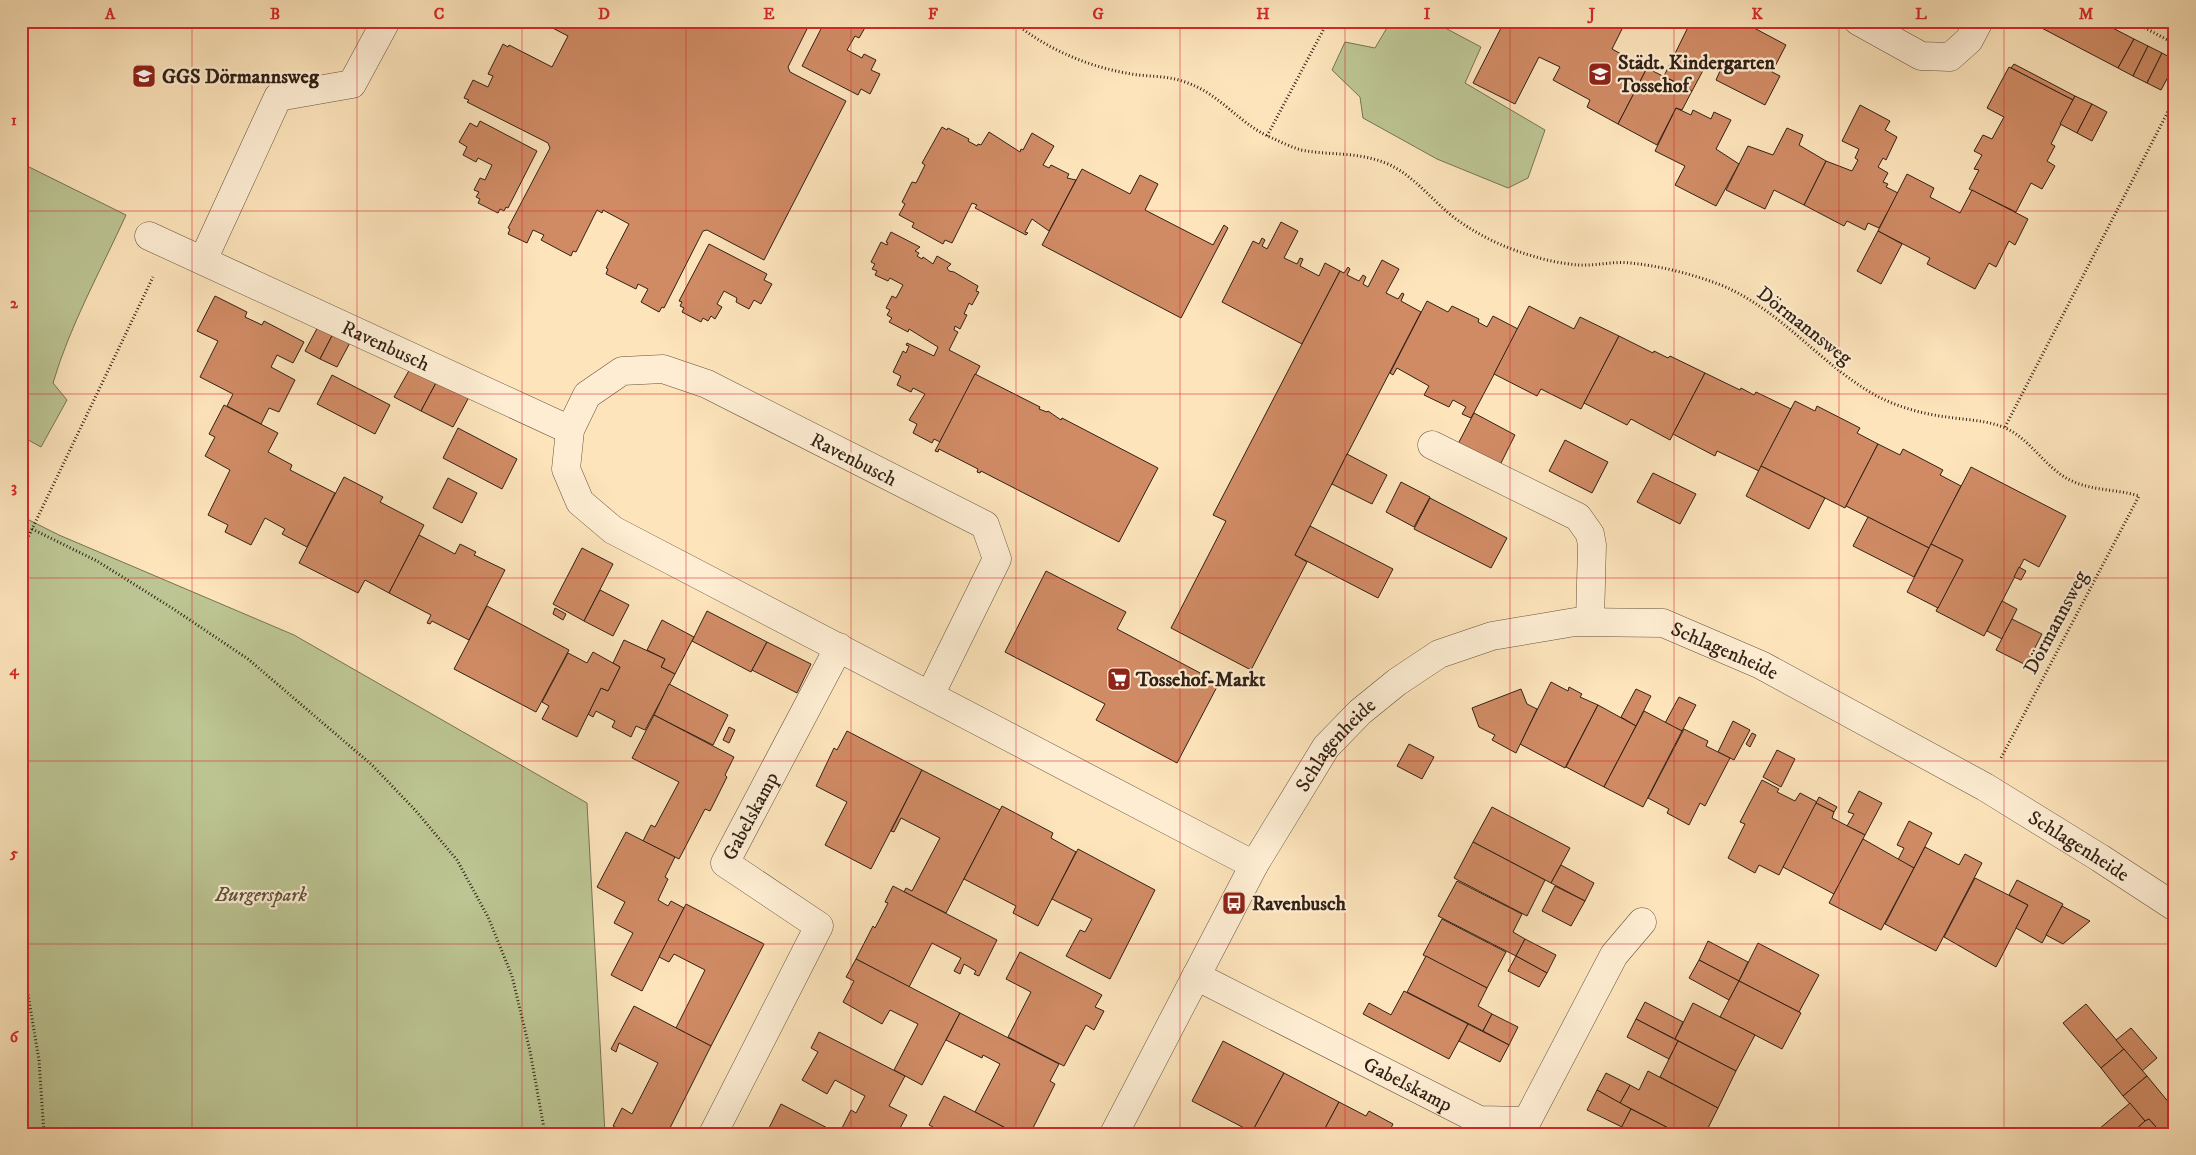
<svg xmlns="http://www.w3.org/2000/svg" width="2196" height="1155" font-family="'IM FELL DW Pica',serif">
  <style>
    .green { fill: #bcc593; stroke: #767354 }
    .building { fill: #d08b65; stroke: #312116 }
    .lines { fill: none; stroke-linecap: round; stroke-linejoin: round }
    .minor-casing { stroke: #64523f; stroke-width: 29 }
    .path { stroke: #312116; stroke-width: 3; stroke-dasharray: 1 2.5; stroke-linecap: butt }
    .minor { stroke: #feedd3; stroke-width: 28 }
    .grid { fill: none; stroke: #d62828; stroke-width: 1; stroke-opacity: 0.55 }
    .labels { text-anchor: middle; stroke-width: 4.5; stroke-linejoin: round; paint-order: stroke }
    .poi-label { font-size: 20px; font-weight: bold; fill: #312116; stroke: #feedd3; text-anchor: start }
    .street-label { font-size: 20px; fill: #312116; stroke: #feedd3 }
    .park-label { font-size: 20px; font-style: italic; fill: #5b523c; stroke: #feedd3 }
    .neatline { fill: none; stroke: #d62828; stroke-width: 2 }
    .grid-label { font-size: 16px; text-anchor: middle; font-weight: bold; fill: #d62828 }
  </style>
  <rect width="100%" height="100%" fill="#fde4bb"/>
  <filter id="stains"><feTurbulence type="fractalNoise" baseFrequency=".004" numOctaves="4"/><feColorMatrix values="0 0 0 0 .2 0 0 0 0 .09 0 0 0 0 .02 0 0 0 .5 -.17"/></filter>
  <radialGradient id="worn" r=".72"><stop offset=".6" stop-color="#630" stop-opacity="0"/><stop offset="1" stop-color="#630" stop-opacity=".3"/></radialGradient>
  <g class="green">
    <polygon points="1391,21 1432,21 1481,47 1465,83 1545,130 1528,178 1508,188 1437,159 1363,118 1360,97 1332,70 1345,42 1375,48"/>
    <path d="M21,163L126,215C101,270 70,325 53,383L67,400L41,447L21,436Z"/>
    <polygon points="21,516 59,535 294,635 587,803 605,1134 21,1134"/>
  </g>
  <g class="building">
    <polygon points="539,21 811,21 788,67 790,72 846,101 764,260 707,230 703,231 664,308 662,307 659,312 641,302 648,289 638,284 636,289 606,274 608,269 606,268 629,224 603,210 602,213 597,210 576,252 573,251 571,256 541,240 544,235 533,230 527,243 508,234 510,229 508,228 550,148 548,143 467,102 469,100 464,98 473,80 488,87 493,76 488,74 503,44 508,47 509,45 552,67 568,36"/>
    <polygon points="825,21 862,21 861,23 866,26 859,38 855,36 847,50 862,58 864,54 876,60 871,70 880,74 870,94 861,89 858,95 802,66"/>
    <polygon points="1498,21 1626,21 1612,49 1647,68 1618,124 1587,107 1590,100 1553,80 1560,67 1539,57 1515,104 1473,83 1503,24"/>
    <polygon points="1691,21 1704,21 1709,24 1711,21 1715,21 1724,26 1727,21 1741,21 1786,45 1772,72 1780,76 1765,105 1716,80 1720,71 1707,63 1692,91 1664,76"/>
    <polygon points="2035,21 2099,21 2134,39 2118,68 2034,24"/>
    <polygon points="2134,39 2148,46 2133,76 2118,68"/>
    <polygon points="2148,46 2162,53 2147,83 2133,76"/>
    <polygon points="2162,53 2175,60 2175,64 2161,90 2147,83"/>
    <polygon points="2014,64 2075,96 2073,100 2011,68"/>
    <polygon points="2009,67 2073,100 2051,144 2055,146 2047,161 2055,166 2042,189 2031,183 2016,212 1969,189 1979,170 1974,169 1982,155 1974,151 1983,135 1992,139 2004,117 1987,108"/>
    <polygon points="1647,68 1692,91 1682,110 1676,108 1657,145 1618,124"/>
    <polygon points="2075,96 2092,104 2077,133 2060,124"/>
    <polygon points="2092,104 2107,112 2092,141 2077,133"/>
    <polygon points="1860,105 1890,121 1885,130 1897,137 1886,160 1883,158 1878,167 1888,173 1883,182 1888,184 1886,187 1898,193 1879,228 1868,223 1865,230 1847,221 1844,226 1804,205 1826,161 1852,171 1858,160 1855,158 1859,149 1842,141"/>
    <polygon points="1676,108 1691,115 1693,110 1711,119 1714,112 1731,120 1716,149 1739,164 1716,206 1675,185 1685,166 1655,151"/>
    <polygon points="480,121 537,151 508,208 506,207 504,211 500,209 498,213 478,203 480,199 476,197 479,192 474,190 480,178 485,180 492,165 478,158 476,162 463,155 467,147 459,142 470,123 477,127"/>
    <polygon points="942,127 947,130 948,128 969,139 968,141 977,146 978,144 981,145 989,132 1020,152 1021,149 1023,150 1032,133 1054,146 1043,165 1049,168 1051,165 1069,174 1067,178 1076,180 1049,231 1032,219 1025,232 1028,233 1026,235 975,208 977,205 972,203 952,243 945,240 943,244 912,227 914,223 899,215 905,204 902,202 912,182 916,183 925,165 922,163"/>
    <polygon points="1787,128 1803,135 1799,145 1826,161 1804,205 1774,190 1765,209 1726,190 1748,146 1773,155"/>
    <polygon points="1082,169 1130,194 1140,175 1158,184 1145,210 1213,245 1224,225 1228,228 1181,318 1042,245"/>
    <polygon points="1907,174 1934,188 1930,197 1960,213 1972,190 2028,219 2015,245 2009,241 1996,267 1989,263 1975,289 1927,264 1930,258 1878,231"/>
    <polygon points="1281,222 1298,231 1284,258 1297,264 1300,258 1303,259 1300,266 1319,276 1325,263 1340,271 1302,344 1222,302 1253,241 1259,244 1262,238 1265,240 1262,246 1267,249"/>
    <polygon points="1878,231 1902,244 1881,284 1857,271"/>
    <polygon points="891,232 920,247 915,251 919,253 917,256 922,259 923,257 933,264 937,256 951,264 947,268 949,271 954,272 978,286 976,291 979,292 972,305 969,303 964,314 967,315 960,329 955,326 954,330 958,332 949,350 980,366 940,442 934,439 932,443 913,433 917,424 909,420 925,394 913,388 911,392 897,385 901,376 893,372 903,351 906,353 909,346 906,345 907,343 934,356 938,347 909,329 908,332 889,322 892,318 887,315 890,310 886,308 892,296 896,298 903,285 890,278 888,281 875,275 877,271 872,269 875,264 871,262 881,242 887,245 888,243 886,242"/>
    <polygon points="709,244 767,274 764,280 772,284 761,304 754,300 749,309 736,302 737,298 724,291 717,304 722,307 715,319 711,316 708,321 703,318 701,322 682,312 684,308 680,306 682,302 679,301"/>
    <polygon points="1382,260 1399,269 1386,293 1398,299 1402,293 1404,294 1401,301 1421,312 1295,555 1307,562 1251,670 1171,628 1226,521 1213,515 1340,271 1344,273 1348,267 1350,269 1347,275 1359,281 1363,275 1366,277 1363,284 1368,287"/>
    <polygon points="215,296 247,312 245,317 262,325 264,321 304,342 293,363 277,355 271,367 295,380 279,412 269,408 261,424 227,406 233,394 200,377 218,341 197,331"/>
    <polygon points="1427,301 1448,312 1452,306 1479,319 1478,322 1487,327 1493,316 1518,329 1471,418 1462,414 1466,407 1453,400 1449,407 1424,395 1429,386 1397,368 1393,375 1390,373"/>
    <polygon points="1529,306 1574,329 1580,317 1619,336 1581,409 1541,389 1537,396 1494,374"/>
    <polygon points="321,321 336,328 320,359 305,351"/>
    <polygon points="336,328 353,337 337,367 320,359"/>
    <polygon points="1619,336 1653,353 1654,351 1668,358 1670,356 1705,373 1670,440 1631,419 1627,425 1584,403"/>
    <polygon points="411,367 437,381 421,411 394,397"/>
    <polygon points="1705,373 1740,390 1741,388 1754,395 1756,392 1791,409 1759,471 1717,451 1715,456 1673,434"/>
    <polygon points="975,374 1040,407 1039,409 1047,412 1048,411 1061,420 1062,418 1158,468 1119,542 981,471 980,473 977,472 978,469 939,449 938,452 935,451"/>
    <polygon points="332,375 390,405 375,434 317,404"/>
    <polygon points="437,381 469,397 453,427 421,411"/>
    <polygon points="1795,401 1815,411 1817,406 1860,428 1857,433 1878,444 1845,508 1761,466"/>
    <polygon points="224,405 278,433 268,452 292,465 290,470 335,493 307,547 282,534 285,529 265,518 251,545 225,532 228,525 208,515 230,470 205,456 215,437 209,434"/>
    <polygon points="1474,413 1515,435 1499,467 1458,444"/>
    <polygon points="458,428 517,459 502,489 443,458"/>
    <polygon points="1565,440 1608,462 1592,493 1549,471"/>
    <polygon points="1878,444 1900,455 1903,449 1943,470 1940,475 1961,486 1929,548 1846,506"/>
    <polygon points="1347,454 1387,475 1372,504 1332,484"/>
    <polygon points="1761,466 1825,498 1809,529 1746,496"/>
    <polygon points="1971,467 2066,516 2039,567 2024,559 1984,636 1936,611 1963,560 1931,544"/>
    <polygon points="1653,473 1696,494 1680,524 1637,502"/>
    <polygon points="344,477 383,497 380,502 424,525 389,593 365,580 358,593 299,563"/>
    <polygon points="448,478 477,493 462,523 433,508"/>
    <polygon points="1401,482 1430,497 1414,527 1386,512"/>
    <polygon points="1430,498 1507,538 1491,568 1414,529"/>
    <polygon points="1868,517 1929,548 1914,577 1853,546"/>
    <polygon points="1310,526 1393,569 1378,598 1295,555"/>
    <polygon points="419,535 455,554 460,544 476,552 474,555 505,570 469,640 432,621 430,624 427,623 431,615 389,593"/>
    <polygon points="1931,544 1963,560 1938,608 1907,592"/>
    <polygon points="582,548 613,564 584,621 553,604"/>
    <polygon points="2019,567 2026,571 2021,580 2014,577"/>
    <polygon points="1046,571 1126,612 1117,629 1219,683 1177,763 1096,720 1105,704 1005,652"/>
    <polygon points="600,590 629,605 613,636 584,621"/>
    <polygon points="2002,601 2017,609 2002,639 1987,631"/>
    <polygon points="487,606 569,650 536,712 454,669"/>
    <polygon points="555,608 566,614 563,620 553,614"/>
    <polygon points="707,611 767,642 751,672 692,641"/>
    <polygon points="2012,619 2042,634 2026,665 1996,650"/>
    <polygon points="662,620 694,637 675,674 661,667 665,659 647,650"/>
    <polygon points="624,640 665,659 661,667 675,674 645,730 636,726 631,737 612,727 615,721 596,711 593,717 588,714 601,688 608,691 620,667 613,663"/>
    <polygon points="767,642 811,664 797,693 752,670"/>
    <polygon points="593,652 620,667 608,691 601,688 577,737 542,719 549,706 542,702 568,653 587,663"/>
    <polygon points="1551,682 1568,691 1569,687 1582,694 1580,697 1598,705 1565,768 1520,744"/>
    <polygon points="669,684 728,715 713,745 654,715"/>
    <polygon points="1521,689 1527,704 1537,709 1516,753 1492,740 1495,735 1479,727 1472,708"/>
    <polygon points="1636,689 1651,696 1636,726 1621,717"/>
    <polygon points="1679,697 1696,705 1682,731 1665,723"/>
    <polygon points="1598,705 1636,726 1604,787 1566,767"/>
    <polygon points="1644,711 1682,731 1643,807 1604,787"/>
    <polygon points="654,715 734,757 725,775 727,777 710,811 705,809 679,859 643,841 651,825 655,827 679,782 632,758"/>
    <polygon points="1733,721 1750,730 1734,760 1718,752"/>
    <polygon points="729,727 735,730 729,743 723,740"/>
    <polygon points="1684,729 1708,741 1706,746 1730,758 1705,806 1700,803 1689,825 1667,813 1669,809 1648,798"/>
    <polygon points="847,731 922,770 871,869 825,845 847,802 816,786 834,748 837,750"/>
    <polygon points="1752,733 1756,735 1750,747 1746,744"/>
    <polygon points="1409,744 1434,757 1422,779 1397,766"/>
    <polygon points="1777,750 1795,759 1781,787 1763,777"/>
    <polygon points="922,770 1000,810 946,913 904,892 906,888 912,891 940,838 901,818 894,832 891,831"/>
    <polygon points="1762,780 1779,789 1777,792 1795,801 1800,793 1817,802 1779,875 1759,865 1755,873 1728,858 1745,824 1740,822"/>
    <polygon points="1859,791 1882,803 1865,835 1847,826 1854,814 1848,812"/>
    <polygon points="1819,797 1837,807 1834,812 1816,803"/>
    <polygon points="1816,803 1834,812 1832,818 1865,835 1834,894 1783,867"/>
    <polygon points="1002,806 1053,833 1051,838 1076,852 1038,926 1013,913 1016,906 964,879"/>
    <polygon points="1492,807 1570,848 1551,883 1473,842"/>
    <polygon points="1909,821 1932,833 1914,868 1898,860 1904,848 1897,845"/>
    <polygon points="626,832 675,857 665,877 668,879 658,900 668,906 671,901 684,908 642,991 611,975 633,933 614,923 625,902 597,887"/>
    <polygon points="1863,839 1914,868 1881,930 1829,903"/>
    <polygon points="1473,842 1545,880 1527,916 1454,878"/>
    <polygon points="1925,847 1959,865 1965,854 1982,863 1936,951 1885,924"/>
    <polygon points="1078,849 1155,890 1110,979 1066,956 1080,930 1085,932 1092,919 1052,899"/>
    <polygon points="1561,865 1594,883 1585,901 1551,883"/>
    <polygon points="1975,878 2028,905 1996,967 1944,937"/>
    <polygon points="2017,880 2063,904 2042,943 2016,928 2028,905 2009,895"/>
    <polygon points="1457,881 1522,914 1513,932 1525,939 1516,956 1438,916"/>
    <polygon points="893,886 997,940 979,976 974,974 976,971 964,964 960,974 954,971 961,958 932,943 909,987 856,959 873,926 875,928 888,903 885,902"/>
    <polygon points="1555,886 1585,901 1571,926 1542,911"/>
    <polygon points="686,904 764,944 711,1046 676,1028 705,970 674,954 669,962 659,957"/>
    <polygon points="2062,906 2090,921 2063,944 2046,935"/>
    <polygon points="1442,919 1506,952 1487,988 1423,955"/>
    <polygon points="1525,939 1556,955 1547,973 1516,956"/>
    <polygon points="1708,941 1748,962 1739,981 1699,960"/>
    <polygon points="1758,943 1819,975 1799,1012 1739,981"/>
    <polygon points="1020,952 1102,995 1095,1007 1104,1011 1094,1030 1086,1025 1064,1066 1008,1037 1031,992 1006,979"/>
    <polygon points="1426,956 1487,988 1478,1006 1492,1014 1483,1031 1407,992"/>
    <polygon points="1516,956 1547,973 1539,987 1508,971"/>
    <polygon points="856,959 960,1013 922,1085 894,1070 918,1024 890,1010 882,1024 843,1002 854,981 846,977"/>
    <polygon points="1699,960 1739,981 1729,1000 1689,978"/>
    <polygon points="1739,981 1801,1013 1782,1049 1720,1017"/>
    <polygon points="1404,991 1468,1024 1449,1059 1363,1014 1369,1003 1391,1015"/>
    <polygon points="1645,1002 1683,1022 1675,1039 1636,1019"/>
    <polygon points="1693,1003 1755,1035 1736,1071 1675,1039"/>
    <polygon points="2086,1004 2124,1049 2101,1068 2063,1023"/>
    <polygon points="634,1006 711,1046 667,1134 627,1134 613,1126 622,1108 632,1114 658,1063 619,1043 616,1052 611,1049"/>
    <polygon points="960,1013 1059,1064 1050,1081 1055,1084 1030,1134 1017,1134 975,1112 1000,1064 983,1055 982,1058 946,1040"/>
    <polygon points="1492,1014 1518,1027 1509,1045 1483,1031"/>
    <polygon points="1636,1019 1678,1041 1669,1059 1627,1037"/>
    <polygon points="1468,1024 1509,1045 1500,1062 1459,1041"/>
    <polygon points="2131,1028 2157,1058 2142,1071 2116,1040"/>
    <polygon points="819,1032 905,1076 889,1106 907,1115 897,1134 839,1134 851,1110 856,1113 865,1096 835,1080 827,1094 802,1080 818,1052 811,1048"/>
    <polygon points="1223,1041 1284,1073 1252,1132 1192,1101"/>
    <polygon points="1678,1041 1736,1071 1718,1108 1660,1077"/>
    <polygon points="2124,1049 2147,1076 2123,1096 2101,1068"/>
    <polygon points="1648,1071 1718,1108 1705,1134 1680,1134 1620,1103 1630,1085 1639,1090"/>
    <polygon points="1284,1073 1339,1102 1322,1134 1252,1132"/>
    <polygon points="1606,1073 1630,1085 1620,1103 1597,1090"/>
    <polygon points="2147,1076 2175,1110 2174,1134 2162,1134 2149,1119 2145,1121 2123,1096"/>
    <polygon points="1597,1090 1631,1109 1622,1127 1587,1110"/>
    <polygon points="944,1096 975,1112 1017,1134 946,1134 929,1125"/>
    <polygon points="1339,1102 1366,1116 1369,1111 1393,1124 1388,1134 1322,1134"/>
    <polygon points="2130,1103 2145,1121 2131,1134 2093,1134"/>
    <polygon points="781,1104 839,1134 766,1134"/>
    <polygon points="1631,1109 1680,1134 1618,1134"/>
    <polygon points="2149,1119 2162,1134 2131,1134 2145,1121"/>
  </g>
  <g class="lines">
    <g class="minor-casing">
      <g id="minor">
        <polyline points="1858,21 1921,56 1950,57 1969,40 1979,21"/>
        <path id="s1" d="M149,236L570,430"/>
        <polyline points="203,260 278,97 352,84 386,21"/>
        <polyline points="1432,445 1578,517 1590,534 1592,545 1590,621"/>
        <polyline points="930,695 997,559 985,525 707,384 663,369 622,371 587,395 570,430 566,469 580,502 613,530 1254,865"/>
        <path id="s2" d="M1196,976L1479,1120L1527,1121L1614,955L1642,922"/>
        <path id="s3" d="M713,1134L819,926L725,863L839,647"/>
        <path id="s4" d="M1114,1134L1254,865L1326,747L1360,712L1397,682L1439,654L1492,636L1575,622L1663,623L1761,665L1985,787L2100,858L2175,907"/>
      </g>
    </g>
    <g class="path">
      <path d="M1012,21C1046,48 1083,65 1126,73C1144,77 1164,75 1182,81C1221,93 1237,123 1272,138C1281,142 1291,147 1301,150C1332,156 1357,151 1388,164C1416,177 1432,201 1456,219C1481,237 1507,249 1536,257C1549,261 1565,264 1579,265C1596,266 1613,261 1630,263C1661,266 1692,274 1721,285C1781,310 1820,364 1875,395C1897,407 1923,414 1947,417C1966,420 1985,420 2003,427C2031,438 2045,469 2072,481C2093,491 2117,489 2139,496L2001,758"/>
      <polyline points="2132,21 2175,44"/>
      <polyline points="1267,136 1328,21"/>
      <polyline points="2005,427 2175,98"/>
      <polyline points="32,529 97,561 172,608 248,659 372,765 416,811 457,860 488,917 512,976 530,1051 545,1134"/>
      <polyline points="21,552 153,277"/>
      <polyline points="21,953 39,1060 44,1134"/>
    </g>
    <use href="#minor" class="minor"/>
  </g>
  <path class="grid" d="M192,21V1134M357,21V1134M522,21V1134M686,21V1134M851,21V1134M1016,21V1134M1180,21V1134M1345,21V1134M1510,21V1134M1674,21V1134M1839,21V1134M2004,21V1134M21,211H2175M21,394H2175M21,578H2175M21,761H2175M21,944H2175"/>
  <defs>
    <g id="school-square" transform="scale(1.25)"><rect x="-9" y="-9" width="18" height="18" rx="4" fill="#8f2418" stroke="#feedd3"/><path d="M0-5L7-2L0 1L-7-2ZM-4 1L0 2.5L4 1V4Q0 6-4 4Z" fill="#fff"/></g>
    <g id="supermarket-square" transform="scale(1.25)"><rect x="-9" y="-9" width="18" height="18" rx="4" fill="#8f2418" stroke="#feedd3"/><path d="M-6-5.5h2.5l.6 2H6L4.5 2H-2.5L-4.4-4H-6ZM-1.5 3.2a1.3 1.3 0 1 0 .1 0ZM3 3.2a1.3 1.3 0 1 0 .1 0Z" fill="#fff"/></g>
    <g id="bus-square" transform="scale(1.25)"><rect x="-9" y="-9" width="18" height="18" rx="4" fill="#8f2418" stroke="#feedd3"/><path d="M-5-6H5V4H4V6H2V4H-2V6H-4V4H-5ZM-3.5-4V0h7V-4ZM-3.5 1.2v1.5H-2V1.2ZM2 1.2v1.5H3.5V1.2Z" fill="#fff"/></g>
  </defs>
  <g fill-rule="evenodd">
    <use href="#school-square" x="1600" y="74"/>
    <use href="#school-square" x="144" y="76"/>
    <use href="#supermarket-square" x="1119" y="679"/>
    <use href="#bus-square" x="1234" y="903"/>
  </g>
  <g class="labels">
    <g class="poi-label">
      <text x="1618" y="69">Städt. Kindergarten<tspan x="1618" dy="23">Tossehof</tspan></text>
      <text x="162" y="83">GGS Dörmannsweg</text>
      <text x="1136" y="686">Tossehof-Markt</text>
      <text x="1252" y="910">Ravenbusch</text>
    </g>
    <g class="street-label">
      <text transform="translate(1805 325) rotate(38)" y="7">Dörmannsweg</text>
      <text dy="7" stroke="none"><textPath href="#s1" startOffset="261">Ravenbusch</textPath></text>
      <text transform="translate(854 459) rotate(27)" y="7">Ravenbusch</text>
      <text transform="translate(2055 622) rotate(-62)" y="7">Dörmannsweg</text>
      <text dy="7" stroke="none"><textPath href="#s4" startOffset="884">Schlagenheide</textPath></text>
      <text dy="7" stroke="none"><textPath href="#s4" startOffset="449">Schlagenheide</textPath></text>
      <text dy="7" stroke="none"><textPath href="#s3" startOffset="400">Gabelskamp</textPath></text>
      <text dy="7" stroke="none"><textPath href="#s4" startOffset="1289">Schlagenheide</textPath></text>
      <text dy="7" stroke="none"><textPath href="#s2" startOffset="238">Gabelskamp</textPath></text>
    </g>
    <g class="park-label">
      <text x="261" y="901">Burgerspark</text>
    </g>
  </g>
  <rect width="2196" height="1155" fill="none" stroke="#fde4bb" stroke-width="55"/>
  <rect x="28" y="28" width="2140" height="1100" class="neatline"/>
  <g class="grid-label">
    <text x="110" y="19">A</text>
    <text x="275" y="19">B</text>
    <text x="439" y="19">C</text>
    <text x="604" y="19">D</text>
    <text x="769" y="19">E</text>
    <text x="933" y="19">F</text>
    <text x="1098" y="19">G</text>
    <text x="1263" y="19">H</text>
    <text x="1427" y="19">I</text>
    <text x="1592" y="19">J</text>
    <text x="1757" y="19">K</text>
    <text x="1921" y="19">L</text>
    <text x="2086" y="19">M</text>
    <text x="14" y="125">1</text>
    <text x="14" y="308">2</text>
    <text x="14" y="492">3</text>
    <text x="14" y="675">4</text>
    <text x="14" y="858">5</text>
    <text x="14" y="1042">6</text>
  </g>
  <rect width="100%" height="100%" filter="url(#stains)"/>
  <rect width="100%" height="100%" fill="url(#worn)"/>
</svg>
